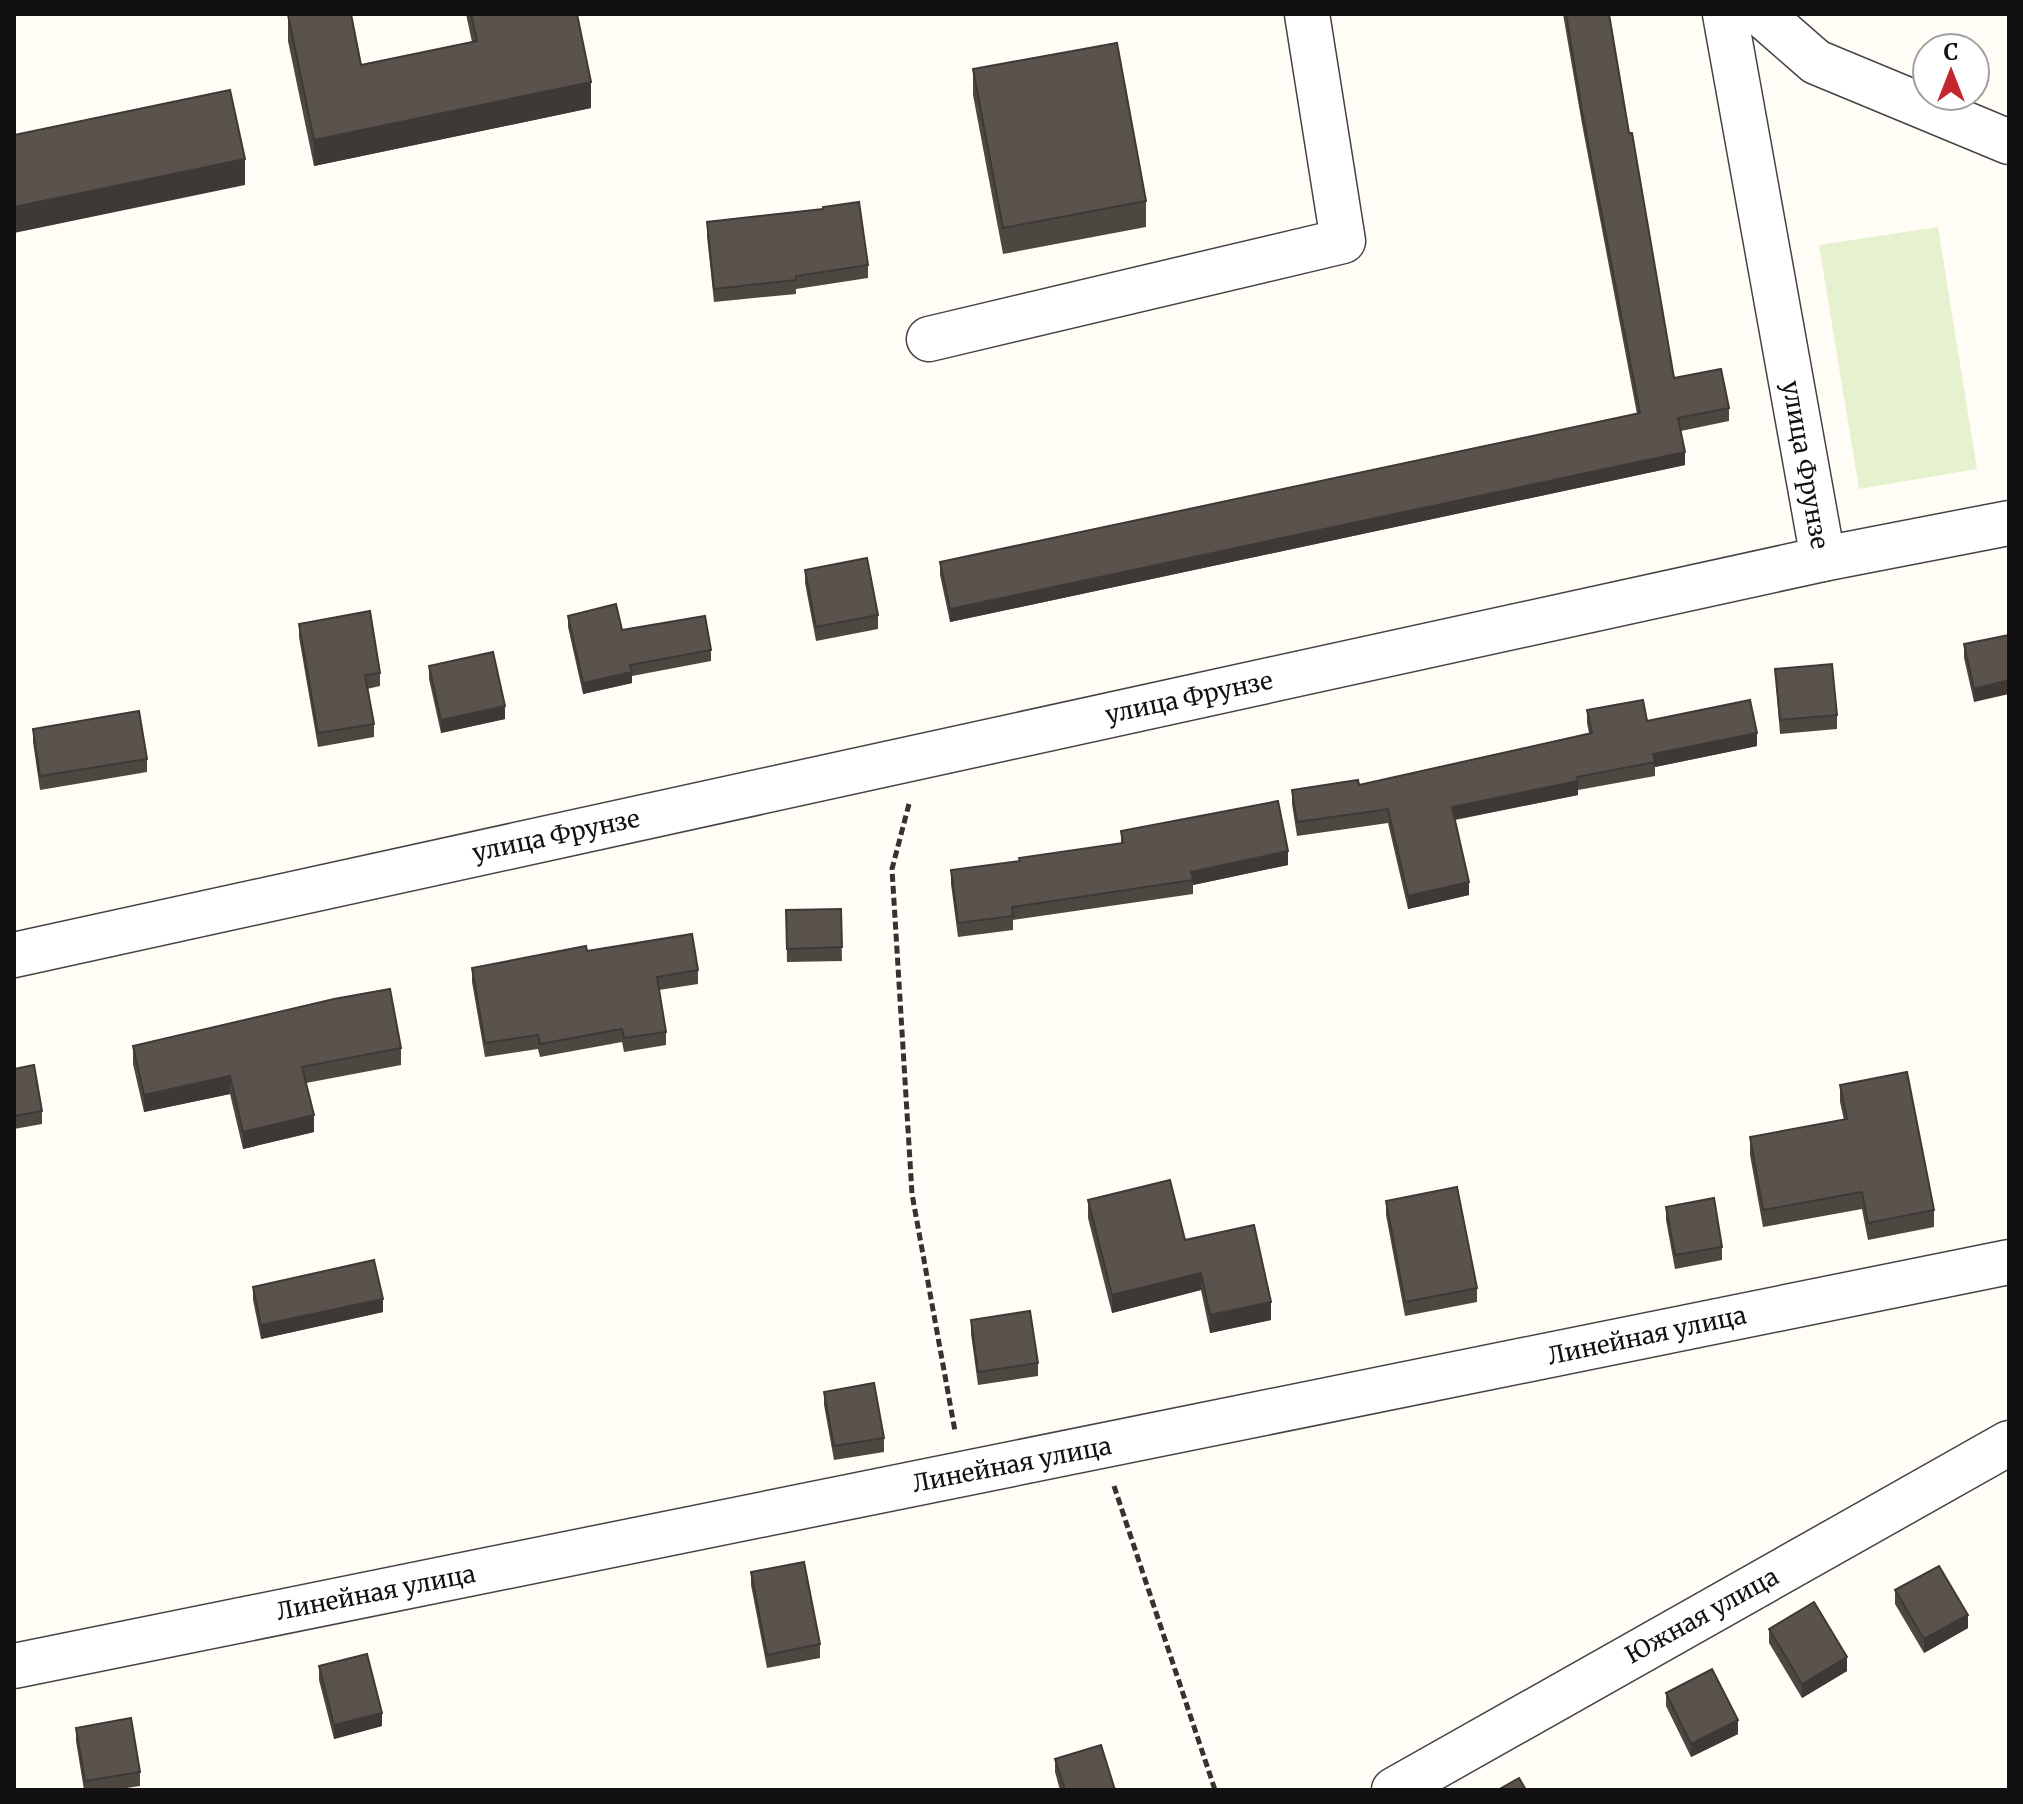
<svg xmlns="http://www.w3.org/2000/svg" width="2023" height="1804" font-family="Merriweather,serif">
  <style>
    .pitch { fill: #e6f2cf }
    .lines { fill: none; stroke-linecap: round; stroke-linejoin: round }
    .minor-casing { stroke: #444; stroke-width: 47 }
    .tertiary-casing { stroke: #444; stroke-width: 47 }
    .path { stroke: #333; stroke-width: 5; stroke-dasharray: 8 4; stroke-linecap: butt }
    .minor { stroke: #fff; stroke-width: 44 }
    .tertiary { stroke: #fff; stroke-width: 44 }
    .wall { fill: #4d4742 }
    .shaded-wall { fill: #3f3936 }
    .building { fill: #5a524d; stroke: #3f3936; stroke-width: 2 }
    .labels { text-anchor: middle; stroke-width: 8; stroke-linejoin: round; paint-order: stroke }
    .street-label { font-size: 24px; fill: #111; stroke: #fff }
  </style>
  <rect width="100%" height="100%" fill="#fffdf5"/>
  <polygon class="pitch" points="1938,227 1977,469 1859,489 1819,245"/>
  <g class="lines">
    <g class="minor-casing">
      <g id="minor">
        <polyline points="929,339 1343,241 1307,14"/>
        <polyline points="1823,559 2009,523"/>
        <polyline points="14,955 1823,559 1725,14"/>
        <polyline points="14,1666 2009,1262"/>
        <polyline points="1394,1790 2009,1443"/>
      </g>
    </g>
    <g class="tertiary-casing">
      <polyline id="tertiary" points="1761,14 1816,62 2009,142"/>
    </g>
    <g class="path">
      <polyline points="909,804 892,869 912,1194 955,1431"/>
      <polyline points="1114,1486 1215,1790"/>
    </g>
    <use href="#minor" class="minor"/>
    <use href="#tertiary" class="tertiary"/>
  </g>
  <g class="wall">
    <polygon points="466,14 577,14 591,108 314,166 288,41 288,15 361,65 472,42"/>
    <polygon points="1563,14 1609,14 1629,133 1674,378 1729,408 1729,421 1681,431 1685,465 950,622 940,575 940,562 1637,414 1582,124"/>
    <polygon points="973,69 1146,201 1146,227 1003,254 973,95"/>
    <polygon points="707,222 868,265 868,278 796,289 796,294 714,302 707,236"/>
    <polygon points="805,570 878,615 878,629 816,641 805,583"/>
    <polygon points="568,616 622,630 711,650 711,661 632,676 632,683 583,694 568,627"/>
    <polygon points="299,624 380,673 380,686 367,689 374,724 374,737 318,747 299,637"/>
    <polygon points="2009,635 1974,702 1964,658 1964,644"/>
    <polygon points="429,666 505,719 441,733 429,679"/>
    <polygon points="1775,669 1837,715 1837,729 1780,734"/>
    <polygon points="1587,710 1647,721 1757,746 1655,767 1655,776 1578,790 1578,795 1455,820 1469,895 1408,909 1388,823 1297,836 1292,804 1292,790 1359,785 1589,733 1587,723"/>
    <polygon points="33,729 147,759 147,772 40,790 33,742"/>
    <polygon points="1121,831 1288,865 1193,885 1193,894 1013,920 1013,930 958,937 951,884 951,870 1019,861 1121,843"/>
    <polygon points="841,909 842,961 787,962 786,910"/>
    <polygon points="587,951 698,970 698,984 659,990 666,1032 666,1045 624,1052 622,1042 540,1057 538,1049 485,1057 472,982 472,968"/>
    <polygon points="133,1046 401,1048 401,1065 306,1083 314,1132 243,1149 230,1094 144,1112 133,1064"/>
    <polygon points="14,1069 42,1111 42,1124 14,1129"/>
    <polygon points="1840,1085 1934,1210 1934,1227 1868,1240 1862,1209 1763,1227 1750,1155 1750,1137 1844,1120 1840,1102"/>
    <polygon points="1088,1200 1185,1240 1271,1320 1210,1333 1201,1290 1112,1313 1088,1218"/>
    <polygon points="1386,1201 1477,1288 1477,1302 1405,1316 1386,1215"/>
    <polygon points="1666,1207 1722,1247 1722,1260 1675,1269 1666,1220"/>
    <polygon points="253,1287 383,1312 261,1339 253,1300"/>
    <polygon points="971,1320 1038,1363 1038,1376 978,1385 971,1334"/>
    <polygon points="824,1392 884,1438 884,1452 834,1460 824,1405"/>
    <polygon points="751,1572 820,1644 820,1658 767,1668 751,1585"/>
    <polygon points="1895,1590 1968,1628 1924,1653 1895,1604"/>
    <polygon points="1769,1629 1847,1671 1802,1698 1769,1643"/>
    <polygon points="319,1666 382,1726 334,1739 319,1680"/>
    <polygon points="1666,1693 1738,1734 1691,1757 1666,1706"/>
    <polygon points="76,1728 140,1772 140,1786 113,1790 84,1790 76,1741"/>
    <polygon points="1055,1759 1115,1790 1060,1790 1055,1772"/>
  </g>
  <g class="shaded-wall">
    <polygon points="591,82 591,108 314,166 314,140"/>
    <polygon points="245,159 245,185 14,233 14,207"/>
    <polygon points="1685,452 1685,465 950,622 950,609"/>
    <polygon points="632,672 632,683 583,694 583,683"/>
    <polygon points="2009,680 2009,694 1974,702 1974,689"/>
    <polygon points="505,706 505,719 441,733 441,720"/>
    <polygon points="1757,733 1757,746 1655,767 1653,754"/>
    <polygon points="1578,781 1578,795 1452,820 1452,807"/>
    <polygon points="1288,851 1288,865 1193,885 1191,872"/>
    <polygon points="1469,882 1469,895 1408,909 1408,896"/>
    <polygon points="230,1076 230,1094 144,1112 144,1095"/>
    <polygon points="314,1115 314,1132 243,1149 243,1132"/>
    <polygon points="1201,1273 1201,1290 1112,1313 1112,1295"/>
    <polygon points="383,1299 383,1312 261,1339 261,1325"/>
    <polygon points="1271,1302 1271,1320 1210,1333 1210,1315"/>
    <polygon points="1968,1615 1968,1628 1924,1653 1924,1639"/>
    <polygon points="1847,1657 1847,1671 1802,1698 1802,1684"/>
    <polygon points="382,1713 382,1726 334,1739 334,1725"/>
    <polygon points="1738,1720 1738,1734 1691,1757 1691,1744"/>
  </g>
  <g class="building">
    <polygon points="293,14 351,14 361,65 477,41 471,14 577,14 591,82 314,140 288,15"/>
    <polygon points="1566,14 1609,14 1629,133 1632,133 1674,378 1721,369 1729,408 1678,418 1685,452 950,609 940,562 1640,413 1582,111"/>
    <polygon points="1117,43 1146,201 1003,228 973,69"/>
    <polygon points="230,90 245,159 14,207 14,135"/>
    <polygon points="859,202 868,265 796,276 796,280 714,289 707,222 823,209 823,207"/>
    <polygon points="867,558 878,615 816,627 805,570"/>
    <polygon points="616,604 622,630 705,616 711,650 630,665 632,672 583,683 568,616"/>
    <polygon points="370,611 380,673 365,675 374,724 318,733 299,624"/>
    <polygon points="2009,635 2009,680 1974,689 1964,644"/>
    <polygon points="493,652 505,706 441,720 429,666"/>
    <polygon points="1832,664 1837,715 1780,720 1775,669"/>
    <polygon points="1643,700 1647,721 1750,700 1757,733 1653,754 1655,762 1577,777 1578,781 1452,807 1469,882 1408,896 1388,809 1297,822 1292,790 1358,780 1359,785 1592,733 1587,710"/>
    <polygon points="139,711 147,759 40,776 33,729"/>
    <polygon points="1278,801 1288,851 1191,872 1193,880 1012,907 1013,916 958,923 951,870 1020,861 1019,858 1123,843 1121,831"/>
    <polygon points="841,909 842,947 787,949 786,910"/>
    <polygon points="692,934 698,970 657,977 666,1032 624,1038 622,1029 540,1044 538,1035 485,1043 472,968 586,946 587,951"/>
    <polygon points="390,989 401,1048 302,1067 314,1115 243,1132 230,1076 144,1095 133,1046 334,999"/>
    <polygon points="34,1065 42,1111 14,1116 14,1069"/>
    <polygon points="1907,1072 1934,1210 1868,1223 1862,1192 1763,1210 1750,1137 1847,1119 1840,1085"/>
    <polygon points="1170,1180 1185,1240 1254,1225 1271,1302 1210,1315 1201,1273 1112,1295 1088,1200"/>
    <polygon points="1457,1187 1477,1288 1405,1302 1386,1201"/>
    <polygon points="1714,1198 1722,1247 1675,1255 1666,1207"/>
    <polygon points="374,1260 383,1299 261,1325 253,1287"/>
    <polygon points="1030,1311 1038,1363 978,1372 971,1320"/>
    <polygon points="874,1383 884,1438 834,1446 824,1392"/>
    <polygon points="804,1562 820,1644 767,1655 751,1572"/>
    <polygon points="1939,1566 1968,1615 1924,1639 1895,1590"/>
    <polygon points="1814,1602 1847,1657 1802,1684 1769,1629"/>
    <polygon points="367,1654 382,1713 334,1725 319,1666"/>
    <polygon points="1712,1669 1738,1720 1691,1744 1666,1693"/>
    <polygon points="131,1718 140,1772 85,1781 76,1728"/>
    <polygon points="1101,1745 1115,1790 1065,1790 1055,1759"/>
    <polygon points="1519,1778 1526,1790 1498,1790"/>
  </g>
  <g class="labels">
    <g class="street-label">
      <text transform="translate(1805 465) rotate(80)" y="8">улица Фрунзе</text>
      <text transform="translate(1189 698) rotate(-12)" y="8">улица Фрунзе</text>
      <text transform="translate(556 836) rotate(-12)" y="8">улица Фрунзе</text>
      <text transform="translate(1647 1336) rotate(-12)" y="8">Линейная улица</text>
      <text transform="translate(1012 1465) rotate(-11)" y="8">Линейная улица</text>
      <text transform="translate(376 1593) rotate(-11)" y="8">Линейная улица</text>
      <text transform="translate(1702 1616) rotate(-29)" y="8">Южная улица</text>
    </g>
  </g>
  <rect width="2023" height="1804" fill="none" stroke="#111111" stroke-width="32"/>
  <g transform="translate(1951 72)"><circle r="38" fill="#ffffff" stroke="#a0a0a0" stroke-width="2"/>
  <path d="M0-6L14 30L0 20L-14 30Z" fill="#c4262e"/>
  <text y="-12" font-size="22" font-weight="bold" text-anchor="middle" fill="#111111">С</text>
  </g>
</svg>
